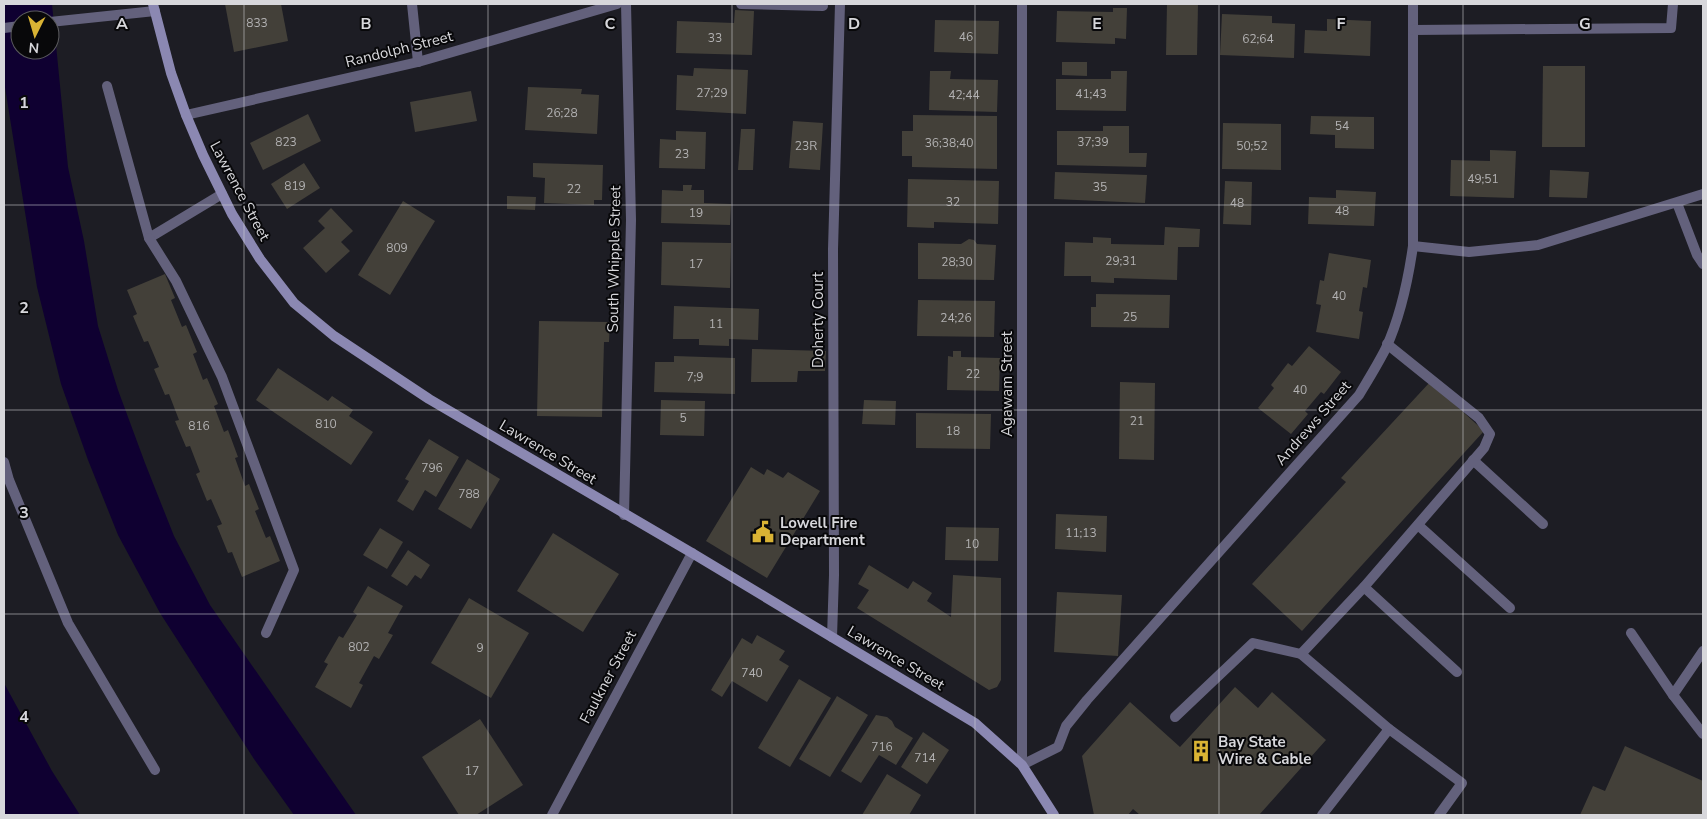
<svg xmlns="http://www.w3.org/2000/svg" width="1707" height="819" font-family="'Nunito Sans',sans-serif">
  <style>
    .water { fill: #0f0031; fill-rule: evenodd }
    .building { fill: #434039 }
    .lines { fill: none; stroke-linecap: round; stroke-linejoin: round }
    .lane { stroke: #63617c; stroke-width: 10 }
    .street { stroke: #63617c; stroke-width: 10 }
    .secondary { stroke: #8b88b2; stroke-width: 10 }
    .grid { fill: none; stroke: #d7d7db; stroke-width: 1; stroke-opacity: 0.55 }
    .labels { text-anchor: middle; stroke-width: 4; stroke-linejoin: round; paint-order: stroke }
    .number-label { font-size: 12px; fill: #b2b1b2 }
    .street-label { font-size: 15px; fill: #d7d7db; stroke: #08080a }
    .poi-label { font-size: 15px; font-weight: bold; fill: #d7d7db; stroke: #08080a; text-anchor: start }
    .grid-label { font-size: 16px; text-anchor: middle; font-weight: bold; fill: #d7d7db; stroke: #08080a; stroke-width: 4; stroke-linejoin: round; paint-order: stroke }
  </style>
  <rect width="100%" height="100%" fill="#1d1d24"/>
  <g class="water">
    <path d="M4,4H52L68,167L84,241L98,326L118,390L145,463L174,536L210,605L356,815H294L254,759L160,613L118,535L88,460L61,384L37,287L4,81ZM20,20H50V50H20Z"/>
    <polygon points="4,683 52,771 80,815 4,815"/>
  </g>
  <g class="building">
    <polygon points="225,4 281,4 288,41 234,52"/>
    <polygon points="1167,4 1198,4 1197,55 1166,55"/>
    <polygon points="1113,8 1127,8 1126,39 1115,38 1115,44 1056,42 1057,11 1113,12"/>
    <polygon points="735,10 754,11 752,55 676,53 677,21 734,23"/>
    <polygon points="1222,14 1272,16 1272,23 1295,24 1294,58 1220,55"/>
    <polygon points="1327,19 1371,21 1370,56 1304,53 1305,30 1327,31"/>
    <polygon points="935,20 999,21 998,54 934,52"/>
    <polygon points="1062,62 1087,62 1087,76 1062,75"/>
    <polygon points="1543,66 1585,66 1585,147 1542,147"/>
    <polygon points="694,68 748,70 746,114 676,110 677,75 693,76"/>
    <polygon points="930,71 951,71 950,79 998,80 997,112 929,110"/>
    <polygon points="1111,71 1127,71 1126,111 1056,110 1056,79 1111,79"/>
    <polygon points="528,87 582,89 581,94 599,95 597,134 525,130"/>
    <polygon points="471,91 477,121 415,132 410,102"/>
    <polygon points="308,114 321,141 263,170 250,143"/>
    <polygon points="913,115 997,116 997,169 912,167 912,156 902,156 902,131 913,131"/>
    <polygon points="1311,116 1374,117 1374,149 1335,148 1335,135 1310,134"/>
    <polygon points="793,121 823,123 820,170 789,168"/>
    <polygon points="1223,123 1281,124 1281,170 1222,169"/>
    <polygon points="1103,126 1129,126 1129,153 1147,153 1146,167 1057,165 1057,131 1103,131"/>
    <polygon points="741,129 755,129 753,170 738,170"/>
    <polygon points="676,131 706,132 705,169 659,168 660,139 676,140"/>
    <polygon points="1490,150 1516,151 1514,198 1450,196 1451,160 1490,161"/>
    <polygon points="304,163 320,188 287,209 271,184"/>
    <polygon points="533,163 603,165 602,200 594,200 594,205 544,203 545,178 533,177"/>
    <polygon points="1550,170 1589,172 1587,198 1549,197"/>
    <polygon points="1055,172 1147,175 1145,203 1054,199"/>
    <polygon points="908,179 999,181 998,224 934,222 934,228 907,227"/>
    <polygon points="1225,181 1252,182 1251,225 1223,224"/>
    <polygon points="683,185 692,185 691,190 704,190 704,203 731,204 730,225 661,223 662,190 683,191"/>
    <polygon points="1336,190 1376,192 1374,226 1308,224 1309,197 1336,198"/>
    <polygon points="507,196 536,197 535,210 507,209"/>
    <polygon points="403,201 435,221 390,295 358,275"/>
    <polygon points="331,208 353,231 341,242 350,251 326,273 303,248 325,228 318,221"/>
    <polygon points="1165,227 1200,229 1199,247 1178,247 1177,280 1114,278 1114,283 1091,282 1091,276 1064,276 1065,242 1093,243 1093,237 1111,238 1111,244 1164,245"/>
    <polygon points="969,239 974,240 977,244 996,245 994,280 918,279 918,243 961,244"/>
    <polygon points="662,242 731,243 730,288 661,285"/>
    <polygon points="1329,253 1371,260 1367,288 1363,287 1359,311 1363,312 1359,339 1316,332 1321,305 1316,304 1320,280 1324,281"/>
    <polygon points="165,274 175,298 171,300 182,327 186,325 197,352 193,354 203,380 207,378 218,404 214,406 224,432 228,430 238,457 235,458 245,486 249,484 259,509 255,511 266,538 270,536 280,561 242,577 232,552 228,553 217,526 222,524 211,499 207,501 196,474 200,472 190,446 186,447 175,421 179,420 169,394 165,395 154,369 159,367 148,341 144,342 133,316 137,314 127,290"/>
    <polygon points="1096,294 1170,295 1169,328 1091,327 1091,307 1096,307"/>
    <polygon points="918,300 995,301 994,337 917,336"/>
    <polygon points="674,306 759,309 758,340 729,339 729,346 699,345 699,339 673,339"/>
    <polygon points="539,321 610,322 609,342 604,342 602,417 537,416"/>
    <polygon points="1309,346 1341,372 1324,394 1321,392 1305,411 1308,414 1291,434 1258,408 1274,388 1271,385 1288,363 1292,366"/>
    <polygon points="752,349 826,351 825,371 798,371 797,382 751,382"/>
    <polygon points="953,351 961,351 961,357 1000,358 999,391 947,390 948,356 953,357"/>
    <polygon points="674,356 735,358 735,394 654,392 655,362 674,362"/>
    <polygon points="278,368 328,401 332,396 353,410 349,416 373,432 351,465 256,400"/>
    <polygon points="1120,382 1155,383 1154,460 1119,459"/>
    <polygon points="1430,382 1484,431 1302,631 1252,584 1346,482 1341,478"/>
    <polygon points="661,400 705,401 704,436 660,435"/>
    <polygon points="864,400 896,401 895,425 862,424"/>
    <polygon points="916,413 991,414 990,449 916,448"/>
    <polygon points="429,439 459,457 436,497 425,490 413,511 397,501 409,481 405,479"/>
    <polygon points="467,459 500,479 471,529 438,509"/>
    <polygon points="751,467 764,475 767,469 783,478 788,472 820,491 767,578 706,541"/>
    <polygon points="1056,514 1107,516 1106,552 1055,549"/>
    <polygon points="946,527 999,528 998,561 945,560"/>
    <polygon points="380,528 403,542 387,569 363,555"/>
    <polygon points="553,533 619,574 583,632 517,591"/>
    <polygon points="408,550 430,565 421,579 415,575 407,586 391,576"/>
    <polygon points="869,565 908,589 913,581 932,593 927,601 951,617 953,575 1001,578 1001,680 997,687 989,690 857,608 869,590 858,584"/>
    <polygon points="368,586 403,606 388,633 393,635 379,659 374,656 359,683 363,685 351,708 315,687 328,664 324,662 339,636 343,638 357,615 353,612"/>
    <polygon points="1057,592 1122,595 1118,656 1054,652"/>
    <polygon points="469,598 529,633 491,698 431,663"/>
    <polygon points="757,635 785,651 779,660 789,666 767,702 732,681 722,697 711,690 742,638 752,644"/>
    <polygon points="799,679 831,698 790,767 758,748"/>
    <polygon points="1235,687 1258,708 1272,692 1326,740 1259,815 1140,815 1133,809 1128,815 1094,815 1082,756 1130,702 1180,747"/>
    <polygon points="837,696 868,715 830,777 799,759"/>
    <polygon points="876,715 887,717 892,721 895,727 913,738 896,765 879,755 861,783 841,771"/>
    <polygon points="480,719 523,785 476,815 459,815 422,757"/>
    <polygon points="923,732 949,750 927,784 901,767"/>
    <polygon points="1625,746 1703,781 1703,815 1580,815 1593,786 1605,791"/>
    <polygon points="887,774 921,795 909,815 862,815"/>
  </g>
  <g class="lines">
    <g class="lane">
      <polyline points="50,22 155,11"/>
      <polyline points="4,28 20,26"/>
      <polyline points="107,86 149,238 222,194"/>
      <polyline points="1677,203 1697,255 1703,264"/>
      <polyline points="149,238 176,281 222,377 294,570 266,633"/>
      <polyline points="1413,246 1469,252 1538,245 1703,194"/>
      <polyline points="1473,460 1543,524"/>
      <polyline points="4,462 9,480 68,623 155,770"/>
      <polyline points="1418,525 1510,608"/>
      <polyline points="1364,587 1457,672"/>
      <polyline points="832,637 834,575 833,249 840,4"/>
      <polyline points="1673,695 1703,651"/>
      <polyline points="1175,717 1253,643 1301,654"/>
      <polyline points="1389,729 1462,783 1439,815"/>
      <polyline points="1322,815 1389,729 1301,654 1364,587 1484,448 1490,434 1479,418 1387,344"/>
    </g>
    <g class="street">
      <polyline points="412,4 418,62"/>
      <polyline points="741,4 823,6"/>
      <path d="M1022,4V765L1058,747L1066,726L1087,700L1359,395C1368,380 1378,364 1386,348C1401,315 1408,281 1413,246V4"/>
      <polyline points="1413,30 1671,28 1673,4"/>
      <polyline points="186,115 418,62 617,4"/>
      <polyline points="624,515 631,220 626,4"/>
      <polyline points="1631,633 1673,695 1703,734"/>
      <polyline points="552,815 692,553"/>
    </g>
    <polyline class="secondary" points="153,4 171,73 186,115 203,155 232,214 260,259 294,303 334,336 429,399 692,553 975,723 1022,765 1054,815"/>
  </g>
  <path class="grid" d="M244,4V815M488,4V815M732,4V815M975,4V815M1219,4V815M1463,4V815M4,205H1703M4,410H1703M4,614H1703"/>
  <defs>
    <g id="civic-bare" transform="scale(1.725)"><path d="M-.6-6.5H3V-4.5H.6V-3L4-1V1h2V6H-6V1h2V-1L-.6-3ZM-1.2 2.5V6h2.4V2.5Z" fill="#d9b334" stroke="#08080a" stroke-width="2.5" paint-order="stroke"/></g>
    <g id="building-bare" transform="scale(1.725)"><path d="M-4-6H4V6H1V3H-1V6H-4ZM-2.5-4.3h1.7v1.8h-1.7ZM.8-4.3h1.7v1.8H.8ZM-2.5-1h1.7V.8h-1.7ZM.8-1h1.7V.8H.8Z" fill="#d9b334" stroke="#08080a" stroke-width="2.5" paint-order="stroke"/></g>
  </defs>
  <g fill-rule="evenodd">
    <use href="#civic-bare" x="763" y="532"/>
    <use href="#building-bare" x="1201" y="751"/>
  </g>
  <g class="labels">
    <g class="number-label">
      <text x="257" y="27">833</text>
      <text x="966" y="41">46</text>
      <text x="715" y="42">33</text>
      <text x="1258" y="43">62;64</text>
      <text x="712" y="97">27;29</text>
      <text x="1091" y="98">41;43</text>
      <text x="964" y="99">42;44</text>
      <text x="562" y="117">26;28</text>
      <text x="1342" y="130">54</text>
      <text x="286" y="146">823</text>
      <text x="1093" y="146">37;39</text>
      <text x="949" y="147">36;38;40</text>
      <text x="806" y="150">23R</text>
      <text x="1252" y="150">50;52</text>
      <text x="682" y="158">23</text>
      <text x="1483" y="183">49;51</text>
      <text x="295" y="190">819</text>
      <text x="1100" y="191">35</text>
      <text x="574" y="193">22</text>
      <text x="953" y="206">32</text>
      <text x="1237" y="207">48</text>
      <text x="1342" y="215">48</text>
      <text x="696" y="217">19</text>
      <text x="397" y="252">809</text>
      <text x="1121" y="265">29;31</text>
      <text x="957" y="266">28;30</text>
      <text x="696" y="268">17</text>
      <text x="1339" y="300">40</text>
      <text x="1130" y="321">25</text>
      <text x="956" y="322">24;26</text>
      <text x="716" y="328">11</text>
      <text x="973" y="378">22</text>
      <text x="695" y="381">7;9</text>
      <text x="1300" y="394">40</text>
      <text x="683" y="422">5</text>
      <text x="1137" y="425">21</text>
      <text x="326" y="428">810</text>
      <text x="199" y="430">816</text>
      <text x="953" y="435">18</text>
      <text x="432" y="472">796</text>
      <text x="469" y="498">788</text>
      <text x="1081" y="537">11;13</text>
      <text x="972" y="548">10</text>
      <text x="359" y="651">802</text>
      <text x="480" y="652">9</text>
      <text x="752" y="677">740</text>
      <text x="882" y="751">716</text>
      <text x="925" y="762">714</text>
      <text x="472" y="775">17</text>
    </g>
    <g class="street-label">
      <text transform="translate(399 49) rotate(-14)" y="5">Randolph Street</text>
      <text transform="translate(240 191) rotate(62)" y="5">Lawrence Street</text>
      <text transform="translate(614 259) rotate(-89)" y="5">South Whipple Street</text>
      <text transform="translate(818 320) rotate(-90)" y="5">Doherty Court</text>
      <text transform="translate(1007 384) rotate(-90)" y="5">Agawam Street</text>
      <text transform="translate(1313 423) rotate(-49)" y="5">Andrews Street</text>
      <text transform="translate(548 452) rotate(31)" y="5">Lawrence Street</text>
      <text transform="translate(896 658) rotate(31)" y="5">Lawrence Street</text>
      <text transform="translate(608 677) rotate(-62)" y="5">Faulkner Street</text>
    </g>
    <g class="poi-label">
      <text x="780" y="528">Lowell Fire<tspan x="780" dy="17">Department</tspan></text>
      <text x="1218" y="747">Bay State<tspan x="1218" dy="17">Wire &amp; Cable</tspan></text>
    </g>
  </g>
  <g class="grid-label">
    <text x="122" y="29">A</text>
    <text x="366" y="29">B</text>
    <text x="610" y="29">C</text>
    <text x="854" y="29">D</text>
    <text x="1097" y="29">E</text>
    <text x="1341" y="29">F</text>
    <text x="1585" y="29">G</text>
    <text x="24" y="108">1</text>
    <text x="24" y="313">2</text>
    <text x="24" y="518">3</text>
    <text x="24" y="722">4</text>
  </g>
  <rect width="1707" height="819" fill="none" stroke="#d7d7db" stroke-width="10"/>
  <g transform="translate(35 35) rotate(185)"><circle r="24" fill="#08080a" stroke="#5b5b5e"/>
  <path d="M0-4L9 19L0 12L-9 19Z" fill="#d9b334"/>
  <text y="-8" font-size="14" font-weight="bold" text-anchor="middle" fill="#d7d7db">N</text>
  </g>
</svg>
